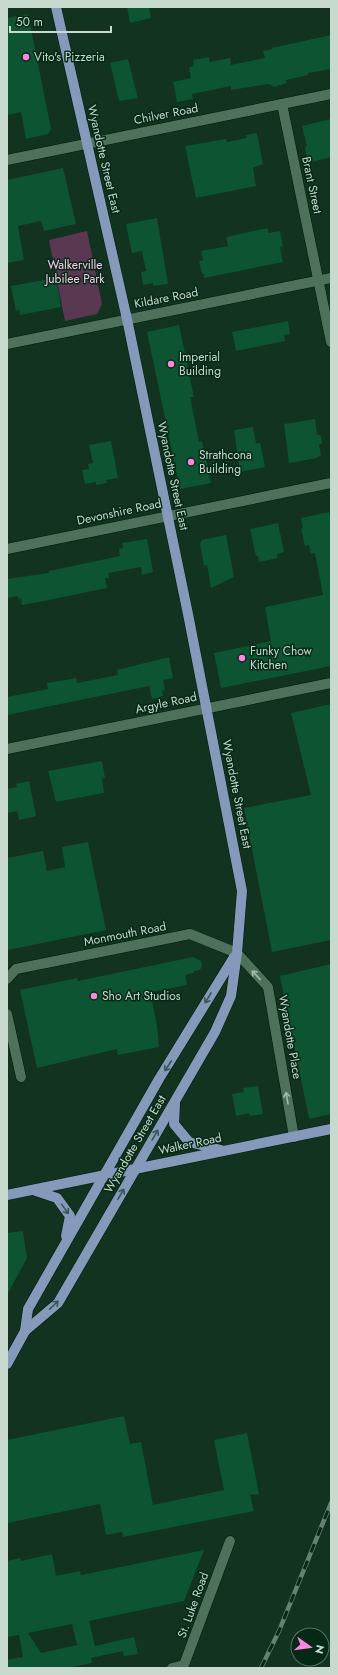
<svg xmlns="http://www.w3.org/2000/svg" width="338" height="1675" font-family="Jost,sans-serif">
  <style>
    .green { fill: #5a3852 }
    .building { fill: #0d5432; fill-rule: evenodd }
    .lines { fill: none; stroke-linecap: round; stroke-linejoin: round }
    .minor-casing { stroke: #001b09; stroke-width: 11 }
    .major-casing { stroke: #001b09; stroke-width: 11 }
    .minor { stroke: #4e715b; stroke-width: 10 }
    .major { stroke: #859abb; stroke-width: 10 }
    .rail-casing { stroke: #668171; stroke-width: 4.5 }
    .rail { stroke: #062917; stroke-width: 3; stroke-dasharray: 9; stroke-linecap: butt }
    .oneway { stroke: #a3baab }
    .oneway2 { stroke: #395659 }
    .poi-dot { fill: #fd86e2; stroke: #062917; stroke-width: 1.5 }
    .labels { text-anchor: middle; stroke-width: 3; stroke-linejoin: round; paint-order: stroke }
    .poi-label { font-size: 12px; fill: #c7dacd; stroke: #062917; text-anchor: start }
    .street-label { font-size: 12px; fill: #c7dacd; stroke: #062917 }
    .park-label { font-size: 12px; fill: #fbcaed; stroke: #062917 }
  </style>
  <rect width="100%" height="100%" fill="#113320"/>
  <polygon class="green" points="87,231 102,304 97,314 65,321 49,240"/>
  <g class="building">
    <polygon points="127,7 149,7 151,18 130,23"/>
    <polygon points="28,14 51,129 48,134 26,139 21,112 7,115 7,18"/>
    <polygon points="331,35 331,69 308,73 308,75 286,80 287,83 274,87 269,84 231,90 231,86 192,94 193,99 177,102 173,82 191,78 189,67 194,66 193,60 209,57 210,62 230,58 231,65 265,58 263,51 272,49 272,48"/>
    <polygon points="128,59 138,98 119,101 110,63"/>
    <polygon points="331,119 331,157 308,163 305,147 307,146 302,126"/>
    <polygon points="257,133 263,164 253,168 256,186 196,198 185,146 226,139 227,142 247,138 246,135"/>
    <polygon points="63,168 76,224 44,231 41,221 18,226 24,260 7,263 7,180"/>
    <polygon points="157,218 168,284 153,286 153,283 143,285 141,272 146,271 142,251 132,253 126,224"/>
    <polygon points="268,228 268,233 280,231 283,246 280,247 283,262 204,278 204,274 202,274 199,261 203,261 201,251 228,246 226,237"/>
    <polygon points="56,278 61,307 20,315 19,310 16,311 11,286"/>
    <polygon points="288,321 290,334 284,335 285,341 236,351 232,332"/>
    <polygon points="179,325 194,397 190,397 199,442 202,441 211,483 180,489 147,332"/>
    <polygon points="315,419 317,434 321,436 322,443 319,445 321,455 317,458 289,463 284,424"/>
    <polygon points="253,427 256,443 260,443 265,467 240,472 234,430"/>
    <polygon points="111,441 118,478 106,480 107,483 96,485 96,482 85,484 82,470 89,469 88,464 93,463 89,445"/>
    <polygon points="329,512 331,521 331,666 221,688 214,653 271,641 265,607 323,595 315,553 311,554 309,545 305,546 301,529 303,528 301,518"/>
    <polygon points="278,523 284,552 277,554 278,558 259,562 258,556 256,556 250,529"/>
    <polygon points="226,535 234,577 211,588 207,565 204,566 200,543 201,542 201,540"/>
    <polygon points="147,539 153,572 142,575 141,567 108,573 109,578 105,578 107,588 39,602 22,605 21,598 18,599 18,596 7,598 7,579 49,573 49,571 120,556 119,549 123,548 122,543"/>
    <polygon points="169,657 173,678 163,680 165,690 162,691 163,696 152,699 149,686 7,715 7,697 48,689 47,683 59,681 76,678 77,683 118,675 117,670"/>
    <polygon points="331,704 331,940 272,952 244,808 311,795 291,713"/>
    <polygon points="102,761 105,778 102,779 104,793 56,802 48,771"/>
    <polygon points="29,781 36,816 19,820 17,811 7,813 7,789 17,787 16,784"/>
    <polygon points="88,842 106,930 8,950 7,942 7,858 43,851 47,871 65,867 62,847"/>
    <polygon points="193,957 201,961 202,966 200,970 194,971 194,973 185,975 187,985 150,992 157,1025 159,1047 118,1055 117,1049 37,1068 20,990 77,978 78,981"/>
    <polygon points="331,964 331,1114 309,1119 280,976"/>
    <polygon points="258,1086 263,1114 250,1116 249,1113 236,1116 232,1094 244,1092 243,1088"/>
    <polygon points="23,1231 27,1258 7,1295 7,1233"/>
    <polygon points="124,1416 130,1444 141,1442 153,1505 224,1490 214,1440 247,1433 259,1494 250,1495 254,1511 123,1537 122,1532 106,1535 100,1504 7,1523 7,1440"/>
    <path d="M204,1550L184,1601L89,1621L95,1646L134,1637L138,1654L124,1656L123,1651L91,1658L92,1663L67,1668H7V1660L23,1657L19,1635L7,1637V1561L20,1558L21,1561L52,1554L56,1576L80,1571L81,1575ZM72,1624L77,1645L41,1653L28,1633Z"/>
  </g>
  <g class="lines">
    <g class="minor-casing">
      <g id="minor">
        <polyline points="282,104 331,342"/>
        <polyline points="7,160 331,94"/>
        <polyline points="7,344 331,278"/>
        <polyline points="7,549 331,483"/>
        <polyline points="7,749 331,683"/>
        <polyline points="7,979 16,969 190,934 237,953 268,987 294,1137"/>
        <polyline points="7,1014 21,1077"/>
        <polyline points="172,1668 184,1665 230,1541"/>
      </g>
    </g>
    <g class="major-casing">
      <g id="major">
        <polyline points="175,1104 174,1124 189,1142 221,1150"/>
        <polyline points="33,1190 57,1198 70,1216 66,1236"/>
        <polyline points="7,1195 331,1129"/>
        <polyline points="25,1331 58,1303 215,1032 231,996 237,953 242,891 188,614 127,319 56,7"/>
        <polyline points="7,1364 25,1331 28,1309 159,1079 234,957"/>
      </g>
    </g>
    <use href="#minor" class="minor"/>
    <use href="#major" class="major"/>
    <g class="rail-casing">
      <polyline id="rail" points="261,1668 279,1631 331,1503"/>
    </g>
    <use href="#rail" class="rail"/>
  </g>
  <defs><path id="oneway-shaft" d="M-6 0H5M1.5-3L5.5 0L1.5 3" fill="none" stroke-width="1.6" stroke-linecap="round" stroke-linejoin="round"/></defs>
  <g class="oneway">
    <use href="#oneway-shaft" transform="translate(256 975) rotate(-133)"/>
    <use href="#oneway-shaft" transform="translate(287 1098) rotate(-100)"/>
  </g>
  <g class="oneway2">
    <use href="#oneway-shaft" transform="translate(208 998) rotate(120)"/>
    <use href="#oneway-shaft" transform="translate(168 1066) rotate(123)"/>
    <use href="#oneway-shaft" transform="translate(155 1135) rotate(-60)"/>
    <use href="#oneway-shaft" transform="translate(121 1194) rotate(-60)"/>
    <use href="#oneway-shaft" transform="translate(65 1209) rotate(54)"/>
    <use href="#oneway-shaft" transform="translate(54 1305) rotate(-44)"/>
  </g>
  <g class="poi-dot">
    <circle cx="26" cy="57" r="4"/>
    <circle cx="171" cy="364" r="4"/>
    <circle cx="191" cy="462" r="4"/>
    <circle cx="242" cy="658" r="4"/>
    <circle cx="94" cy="996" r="4"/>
  </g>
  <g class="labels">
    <g class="poi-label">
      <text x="34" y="61">Vito's Pizzeria</text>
      <text x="179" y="361">Imperial<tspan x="179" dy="14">Building</tspan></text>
      <text x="199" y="459">Strathcona<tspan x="199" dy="14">Building</tspan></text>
      <text x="250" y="655">Funky Chow<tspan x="250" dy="14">Kitchen</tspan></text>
      <text x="102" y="1000">Sho Art Studios</text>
    </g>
    <g class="street-label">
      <text transform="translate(166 114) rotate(-11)" y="4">Chilver Road</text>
      <text transform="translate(104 159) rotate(77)" y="4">Wyandotte Street East</text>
      <text transform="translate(312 185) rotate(78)" y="4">Brant Street</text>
      <text transform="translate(166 298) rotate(-11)" y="4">Kildare Road</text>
      <text transform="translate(173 476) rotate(78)" y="4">Wyandotte Street East</text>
      <text transform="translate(119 512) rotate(-12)" y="4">Devonshire Road</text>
      <text transform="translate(166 703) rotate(-12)" y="4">Argyle Road</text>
      <text transform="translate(237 794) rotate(79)" y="4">Wyandotte Street East</text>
      <text transform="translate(125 934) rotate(-11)" y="4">Monmouth Road</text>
      <text transform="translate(290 1037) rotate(80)" y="4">Wyandotte Place</text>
      <text transform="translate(135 1144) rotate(-60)" y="4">Wyandotte Street East</text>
      <text transform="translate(190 1144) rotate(-12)" y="4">Walker Road</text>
      <text transform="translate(193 1605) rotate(-70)" y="4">St. Luke Road</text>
    </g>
    <g class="park-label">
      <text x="75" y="269">Walkerville<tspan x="75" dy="14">Jubilee Park</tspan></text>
    </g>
  </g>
  <rect width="338" height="1675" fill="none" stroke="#c7dacd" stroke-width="16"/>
  <g transform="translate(310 1647) rotate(104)"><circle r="19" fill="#062917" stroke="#537060"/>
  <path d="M0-3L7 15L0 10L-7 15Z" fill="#fd86e2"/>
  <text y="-6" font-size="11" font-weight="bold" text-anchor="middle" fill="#c7dacd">N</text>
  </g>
  <path d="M10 26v6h101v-6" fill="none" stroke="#c7dacd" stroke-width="2"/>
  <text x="16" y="26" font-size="12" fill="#c7dacd" stroke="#062917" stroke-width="3" paint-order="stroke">50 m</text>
</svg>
